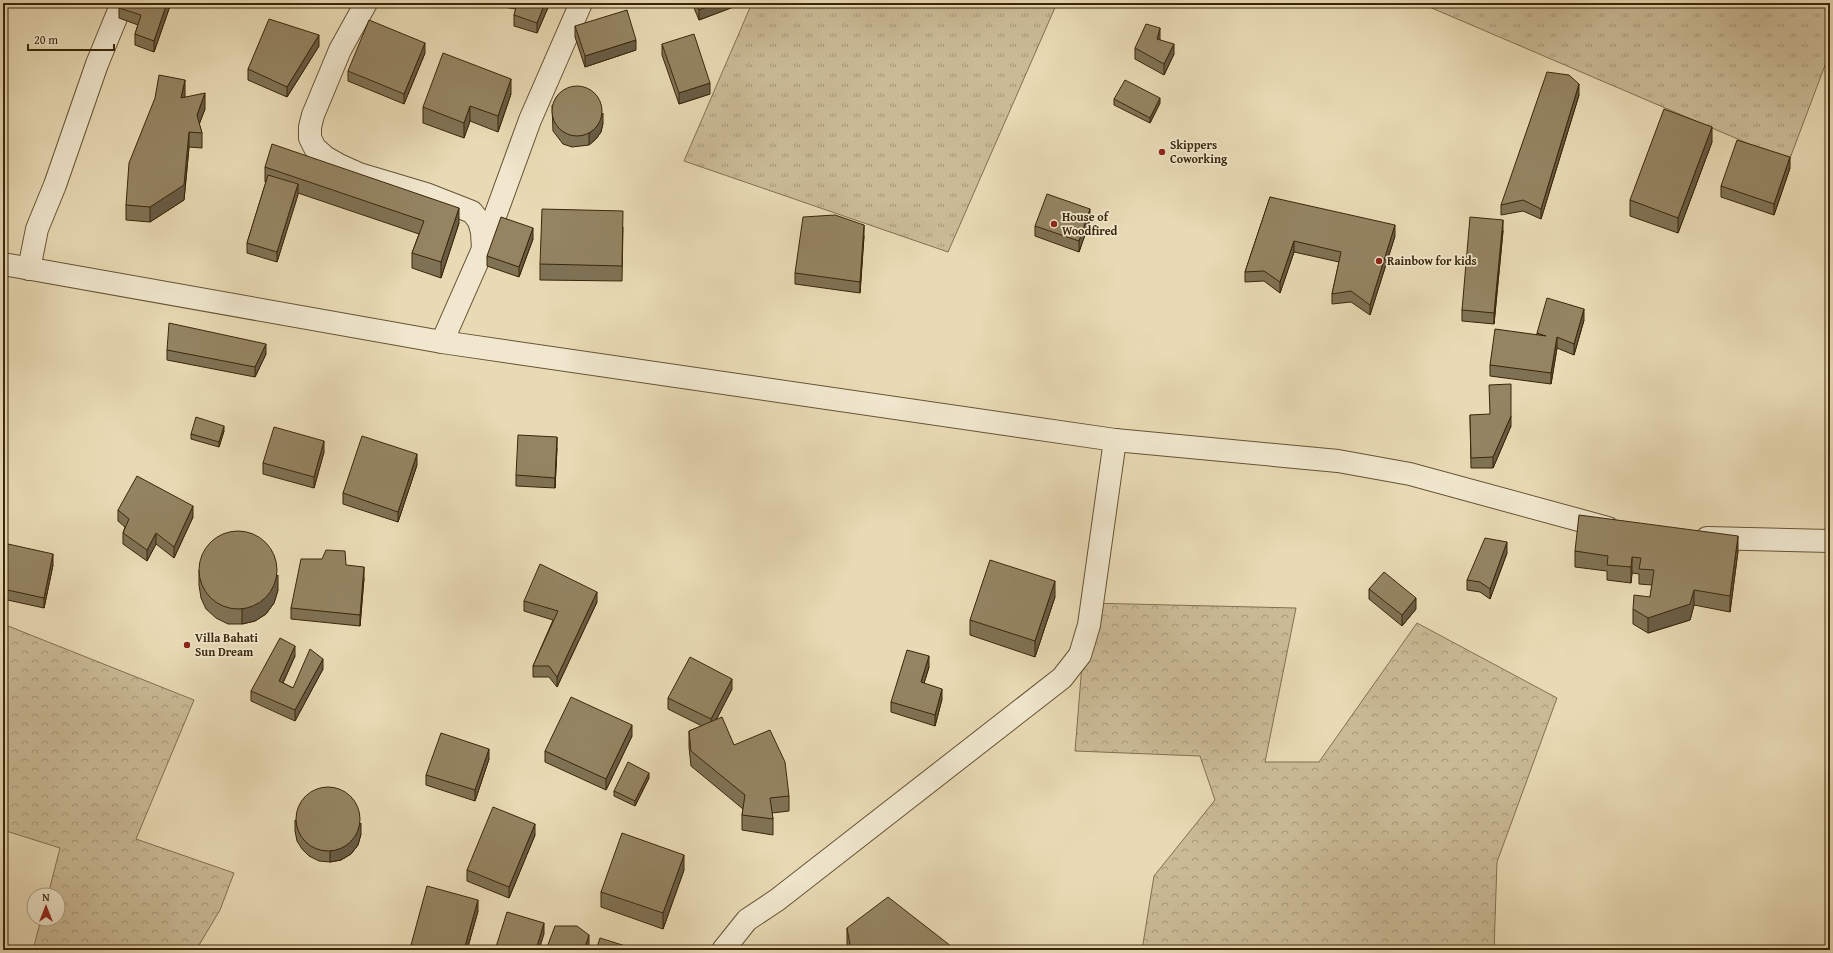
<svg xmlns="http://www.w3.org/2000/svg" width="1833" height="953" font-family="'Gentium Book Plus',serif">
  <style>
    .grass { fill: url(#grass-tufts); stroke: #827050 }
    .forest { fill: url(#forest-crowns); stroke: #827050 }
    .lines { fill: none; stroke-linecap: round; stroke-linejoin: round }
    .minor-casing { stroke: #665334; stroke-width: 24 }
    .minor { stroke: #f0e7ce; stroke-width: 22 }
    .wall { fill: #7f7254; stroke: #3a2609 }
    .shaded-wall { fill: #685c45; stroke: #3a2609 }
    .building { fill: #948462; stroke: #3a2609 }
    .poi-dot { fill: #8f2418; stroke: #f0e7ce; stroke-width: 1.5 }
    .labels { text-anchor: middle; stroke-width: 3.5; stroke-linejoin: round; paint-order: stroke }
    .poi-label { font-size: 12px; font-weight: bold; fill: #3a2609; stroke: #f0e7ce; text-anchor: start }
  </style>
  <defs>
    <pattern id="grass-tufts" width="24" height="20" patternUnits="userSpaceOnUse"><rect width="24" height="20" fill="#cabb97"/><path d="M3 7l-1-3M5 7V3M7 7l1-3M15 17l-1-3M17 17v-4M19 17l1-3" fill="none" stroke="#a59879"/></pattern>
    <pattern id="forest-crowns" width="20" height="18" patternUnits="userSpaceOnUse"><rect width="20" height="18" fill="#cabb97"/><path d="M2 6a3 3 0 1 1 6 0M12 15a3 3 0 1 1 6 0" fill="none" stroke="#a59879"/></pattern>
  </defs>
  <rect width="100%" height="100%" fill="#e8dab4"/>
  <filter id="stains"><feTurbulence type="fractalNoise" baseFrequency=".005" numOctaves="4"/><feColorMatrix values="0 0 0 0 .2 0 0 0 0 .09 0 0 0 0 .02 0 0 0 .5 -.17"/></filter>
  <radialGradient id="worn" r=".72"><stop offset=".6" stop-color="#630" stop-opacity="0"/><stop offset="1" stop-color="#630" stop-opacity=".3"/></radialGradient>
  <g class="grass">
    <polygon points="752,3 1057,3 948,252 684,161"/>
    <polygon points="1420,3 1830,3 1830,52 1789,161"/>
  </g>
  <g class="forest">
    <polygon points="1087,603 1296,608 1265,762 1319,762 1417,623 1557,698 1497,862 1494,950 1142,950 1154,876 1215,800 1200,756 1075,751"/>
    <polygon points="3,624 194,700 136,839 234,873 220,910 196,950 33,950 41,919 58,919 58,895 48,895 60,848 3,830"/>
  </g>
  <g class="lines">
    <g class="minor-casing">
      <g id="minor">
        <polyline points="366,3 340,50 313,115 310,127 310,138 315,148 325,157 339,165 359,174 426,194 472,212 479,221 482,232 483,249"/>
        <polyline points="3,264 442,342 1115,440 1338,461 1410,474 1608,528"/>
        <polyline points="29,269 37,229 55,185 97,64 122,3"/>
        <polyline points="442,342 483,249 530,120 581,3"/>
        <polyline points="1707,538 1830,541"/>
        <polyline points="723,950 747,920 777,900 1062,678 1080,655 1089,625 1115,440"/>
      </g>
    </g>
    <use href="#minor" class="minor"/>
  </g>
  <g class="wall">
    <polygon points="171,3 154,52 135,45 135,34 138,25 119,18 119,8"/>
    <polygon points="490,3 550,3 537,33 514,26 514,15 516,9 490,5"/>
    <polygon points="692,3 744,3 699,20"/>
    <polygon points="575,26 636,50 585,67 575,37"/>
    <polygon points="1160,39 1160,40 1174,54 1164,75 1135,59 1135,48"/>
    <polygon points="662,44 710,94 679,104 662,55"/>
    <polygon points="319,46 287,97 248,80 248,69"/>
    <polygon points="425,53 404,104 348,81 348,71"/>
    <polygon points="511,94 498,132 470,121 464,138 423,123 423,107"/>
    <polygon points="1579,95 1541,219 1523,211 1501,215 1501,205"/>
    <polygon points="185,96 184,97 205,109 199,124 202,133 202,148 189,147 184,200 150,222 126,220 126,205"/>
    <polygon points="1114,99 1160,103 1150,123 1114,105"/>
    <polygon points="552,105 603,123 601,132 596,139 589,145 572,147 563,144 553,131"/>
    <polygon points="1712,142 1678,233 1630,216 1630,200"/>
    <polygon points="265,167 459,223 441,278 412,268 412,253 419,234 298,193 277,262 247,253 247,243 266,182 265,182"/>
    <polygon points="1790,168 1774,215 1721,197 1721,186"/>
    <polygon points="1270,197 1395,236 1370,315 1351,302 1332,304 1332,294 1339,262 1294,252 1280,293 1264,281 1245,282 1245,272"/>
    <polygon points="1090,220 1079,252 1035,236 1035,226"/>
    <polygon points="623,227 622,281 540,280 540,264"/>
    <polygon points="1503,231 1494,324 1462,321 1462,310"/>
    <polygon points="864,236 860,293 795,284 795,273"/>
    <polygon points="533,239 519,277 487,266 487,256"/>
    <polygon points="1584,320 1574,355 1557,348 1551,384 1490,376 1490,365 1537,334 1537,333"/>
    <polygon points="167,350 266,354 255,377 167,360"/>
    <polygon points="1470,415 1511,426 1493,468 1471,468"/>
    <polygon points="224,431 219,447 191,439 191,434"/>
    <polygon points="557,448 555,488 516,486 516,475"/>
    <polygon points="324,452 314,488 263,474 263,463"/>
    <polygon points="417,465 398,522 343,504 343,493"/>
    <polygon points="118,510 193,517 174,558 156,544 147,561 123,544 123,533 125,527 118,521"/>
    <polygon points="1575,551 1738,551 1730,612 1694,605 1690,620 1648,633 1633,624 1633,609 1650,597 1652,585 1639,584 1639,574 1632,573 1631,583 1607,580 1607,571 1575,567"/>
    <polygon points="1507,553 1490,599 1480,592 1467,590 1467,580"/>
    <polygon points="322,559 346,565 364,578 360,626 291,619 291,608"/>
    <polygon points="53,565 44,608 3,599 3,567"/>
    <polygon points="199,570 278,590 274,603 266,614 255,621 242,624 228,624 216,618 206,609 201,598 199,585"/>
    <polygon points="1369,589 1416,609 1402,626 1369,599"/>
    <polygon points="1055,597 1035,657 970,635 970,620"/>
    <polygon points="524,601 597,602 557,687 549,677 533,677 533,666 553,620 524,611"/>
    <polygon points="295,656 283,683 293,688 323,669 295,721 251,701 251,691"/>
    <polygon points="929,667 924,683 942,699 935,726 891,712 891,702"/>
    <polygon points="732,689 716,720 734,745 789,796 789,811 772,813 773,819 773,835 742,830 742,815 743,809 691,766 689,747 689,731 702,726 668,709 668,698"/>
    <polygon points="632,736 606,790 545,762 545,751"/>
    <polygon points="489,759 475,801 426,785 426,775"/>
    <polygon points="649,778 635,806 614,796 614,791"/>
    <polygon points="295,820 361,834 358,845 351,854 341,860 330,862 319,861 309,856 302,849 297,841 295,831"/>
    <polygon points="535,835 509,898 467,881 467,870"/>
    <polygon points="684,870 663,929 601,907 601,892"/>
    <polygon points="478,911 467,950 411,950 411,945"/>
    <polygon points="847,928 956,950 848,950 847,943"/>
  </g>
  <g class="shaded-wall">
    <polygon points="167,3 171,3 154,52 154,41"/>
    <polygon points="545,3 550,3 537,33 537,23"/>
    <polygon points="716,3 744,3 699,20 699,10"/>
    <polygon points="1160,28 1160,39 1157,50 1157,39"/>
    <polygon points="319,35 319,46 287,97 287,87"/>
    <polygon points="636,40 636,50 585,67 585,56"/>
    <polygon points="425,43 425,53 404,104 404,94"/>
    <polygon points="1174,44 1174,54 1164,75 1164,64"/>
    <polygon points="511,79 511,94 498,132 498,116"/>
    <polygon points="185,80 185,96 181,113 181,98"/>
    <polygon points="710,83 710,94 679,104 679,93"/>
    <polygon points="1579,84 1579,95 1541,219 1541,209"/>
    <polygon points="205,93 205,109 197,130 197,115"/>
    <polygon points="1160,98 1160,103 1150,123 1150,118"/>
    <polygon points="470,106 470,121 464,138 464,123"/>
    <polygon points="603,113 603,123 601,132 596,139 589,145 589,134"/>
    <polygon points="1712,127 1712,142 1678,233 1678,218"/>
    <polygon points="189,132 189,147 184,200 150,222 150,207"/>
    <polygon points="1790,157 1790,168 1774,215 1774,204"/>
    <polygon points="298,184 298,195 277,262 277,252"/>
    <polygon points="459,208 459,223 441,278 441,262"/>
    <polygon points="1090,209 1090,220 1079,252 1079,241"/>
    <polygon points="1503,220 1503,231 1494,324 1494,313"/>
    <polygon points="864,225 864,236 860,293 860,282"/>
    <polygon points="1395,225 1395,236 1370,315 1370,305"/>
    <polygon points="533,228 533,239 519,277 519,267"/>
    <polygon points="1294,241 1294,252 1280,293 1280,282"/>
    <polygon points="1584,309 1584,320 1574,355 1574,344"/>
    <polygon points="1557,337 1557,348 1551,384 1551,373"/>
    <polygon points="266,344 266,354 255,377 255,367"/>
    <polygon points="1511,416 1511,426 1493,468 1493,457"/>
    <polygon points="224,426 224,431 219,447 219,442"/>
    <polygon points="557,437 557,448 555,488 555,478"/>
    <polygon points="324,441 324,452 314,488 314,477"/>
    <polygon points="417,454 417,465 398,522 398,512"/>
    <polygon points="193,506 193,517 174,558 174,547"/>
    <polygon points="156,533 156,544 147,561 147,550"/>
    <polygon points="1738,536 1738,551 1730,612 1730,596"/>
    <polygon points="1507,542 1507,553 1490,599 1490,589"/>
    <polygon points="53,554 53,565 44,608 44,598"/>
    <polygon points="1632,557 1632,573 1631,583 1631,567"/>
    <polygon points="364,567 364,578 360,626 360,615"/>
    <polygon points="278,575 278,590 274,603 266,614 255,621 242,624 242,609"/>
    <polygon points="1055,581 1055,597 1035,657 1035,641"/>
    <polygon points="1694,590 1694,605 1690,620 1648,633 1648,618"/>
    <polygon points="597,592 597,602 557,687 557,677"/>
    <polygon points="1416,598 1416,609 1402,626 1402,615"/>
    <polygon points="295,646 295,656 279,691 279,681"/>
    <polygon points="929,656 929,667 921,693 921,682"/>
    <polygon points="323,659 323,669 295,721 295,710"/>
    <polygon points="732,679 732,689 711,730 711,719"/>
    <polygon points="942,689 942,699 935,726 935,715"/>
    <polygon points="632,725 632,736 606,790 606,779"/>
    <polygon points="489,749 489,759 475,801 475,790"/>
    <polygon points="649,773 649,778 635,806 635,801"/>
    <polygon points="361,823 361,834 358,845 351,854 341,860 330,862 330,852"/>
    <polygon points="535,824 535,835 509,898 509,887"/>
    <polygon points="684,855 684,870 663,929 663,913"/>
    <polygon points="478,900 478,911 467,950 464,950"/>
    <polygon points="544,923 544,934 539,950 536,950"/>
    <polygon points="589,935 589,946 587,950 584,950"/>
  </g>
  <g class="building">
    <polygon points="121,3 167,3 154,41 135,34 141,15 119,8"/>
    <polygon points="517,3 545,3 537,23 514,15"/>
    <polygon points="696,3 716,3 699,10"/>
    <polygon points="627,10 636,40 585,56 575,26"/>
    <polygon points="269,19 319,35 287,87 248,69"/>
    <polygon points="369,20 425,43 404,94 348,71"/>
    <polygon points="1146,24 1160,28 1157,39 1174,44 1164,64 1135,48"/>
    <polygon points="694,34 710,83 679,93 662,44"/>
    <polygon points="443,53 511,79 498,116 470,106 464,123 423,107"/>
    <polygon points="1547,72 1569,75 1579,84 1541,209 1523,200 1501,205"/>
    <polygon points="159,75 185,80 181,98 205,93 197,115 202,133 189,132 184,185 150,207 126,205 129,163 155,98"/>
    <polygon points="1125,80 1160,98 1150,118 1114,99"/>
    <circle cx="577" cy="111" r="25"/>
    <polygon points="1664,109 1712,127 1678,218 1630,200"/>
    <polygon points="1737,140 1790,157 1774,204 1721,186"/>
    <polygon points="272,144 459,208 441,262 412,253 424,221 265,167"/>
    <polygon points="268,175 298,184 277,252 247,243"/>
    <polygon points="1047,194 1090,209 1079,241 1035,226"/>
    <polygon points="1270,197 1395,225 1370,305 1351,291 1332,294 1341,252 1294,241 1280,282 1264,271 1245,272"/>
    <polygon points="542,209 623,211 622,266 540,264"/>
    <polygon points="835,215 864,225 860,282 795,273 803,217"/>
    <polygon points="501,217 533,228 519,267 487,256"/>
    <polygon points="1470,217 1503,220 1494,313 1462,310"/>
    <polygon points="1547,298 1584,309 1574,344 1557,337 1551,373 1490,365 1495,329 1546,336 1537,333"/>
    <polygon points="169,323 266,344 255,367 167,350"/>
    <polygon points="1511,384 1511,416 1493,457 1471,458 1470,415 1490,414 1489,385"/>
    <polygon points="196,417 224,426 219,442 191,434"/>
    <polygon points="274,427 324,441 314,477 263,463"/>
    <polygon points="518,435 557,437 555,478 516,475"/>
    <polygon points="362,436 417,454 398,512 343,493"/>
    <polygon points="137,476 193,506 174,547 156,533 147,550 123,533 129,519 118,510"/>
    <polygon points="1579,515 1738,536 1730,596 1694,590 1690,604 1648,618 1633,609 1634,595 1650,597 1654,570 1639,569 1641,558 1632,557 1631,567 1607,565 1608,556 1575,551"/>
    <circle cx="238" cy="570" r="39"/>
    <polygon points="1485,538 1507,542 1490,589 1480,582 1467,580"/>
    <polygon points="8,544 53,554 44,598 3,589 3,567"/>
    <polygon points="326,550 345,551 346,565 364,567 360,615 291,608 301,559 322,559"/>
    <polygon points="990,560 1055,581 1035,641 970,620"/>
    <polygon points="540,564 597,592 557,677 549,666 533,666 558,611 524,601"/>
    <polygon points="1384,572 1416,598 1402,615 1369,589"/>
    <polygon points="280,638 295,646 279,681 293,688 310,649 323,659 295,710 251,691"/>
    <polygon points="907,650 929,656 921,682 942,689 935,715 891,702"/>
    <polygon points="690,657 732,679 711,719 668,698"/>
    <polygon points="571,697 632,725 606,779 545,751"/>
    <polygon points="722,717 734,745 770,730 785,762 789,796 770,798 773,819 742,815 745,795 691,751 689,731"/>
    <polygon points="441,733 489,749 475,790 426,775"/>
    <polygon points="628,762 649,773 635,801 614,791"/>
    <circle cx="328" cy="819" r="32"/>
    <polygon points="493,807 535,824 509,887 467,870"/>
    <polygon points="622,833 684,855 663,913 601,892"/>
    <polygon points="427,886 478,900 464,950 429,950 411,945"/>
    <polygon points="888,897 956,950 851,950 847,928"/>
    <polygon points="507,912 544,923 536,950 495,950"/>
    <polygon points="555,926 577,926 589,935 584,950 546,950"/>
    <polygon points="600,938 635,949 635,950 596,950"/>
  </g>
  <g class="poi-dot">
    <circle cx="1162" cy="152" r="4"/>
    <circle cx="1054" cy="224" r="4"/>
    <circle cx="1379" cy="261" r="4"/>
    <circle cx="187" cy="645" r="4"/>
  </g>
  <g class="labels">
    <g class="poi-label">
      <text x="1170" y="149">Skippers<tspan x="1170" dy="14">Coworking</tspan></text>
      <text x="1062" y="221">House of<tspan x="1062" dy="14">Woodfired</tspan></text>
      <text x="1387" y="265">Rainbow for kids</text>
      <text x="195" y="642">Villa Bahati<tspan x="195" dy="14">Sun Dream</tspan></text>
    </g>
  </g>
  <rect width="1833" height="953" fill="none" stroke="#e8dab4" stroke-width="16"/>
  <rect x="4" y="4" width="1825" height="945" fill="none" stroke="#3a2609" stroke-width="2"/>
  <rect x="8" y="8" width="1817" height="937" fill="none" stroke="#3a2609"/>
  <g transform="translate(46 907)"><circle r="19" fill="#f0e7ce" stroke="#a79a7f"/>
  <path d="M0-3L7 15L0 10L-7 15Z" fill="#8f2418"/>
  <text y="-6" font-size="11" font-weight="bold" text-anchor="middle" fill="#3a2609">N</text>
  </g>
  <path d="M28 44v6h86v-6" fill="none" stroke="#3a2609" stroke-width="2"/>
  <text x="34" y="44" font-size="12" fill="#3a2609" stroke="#f0e7ce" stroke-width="3" paint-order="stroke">20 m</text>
  <rect width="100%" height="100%" filter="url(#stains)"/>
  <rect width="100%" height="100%" fill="url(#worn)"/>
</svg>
